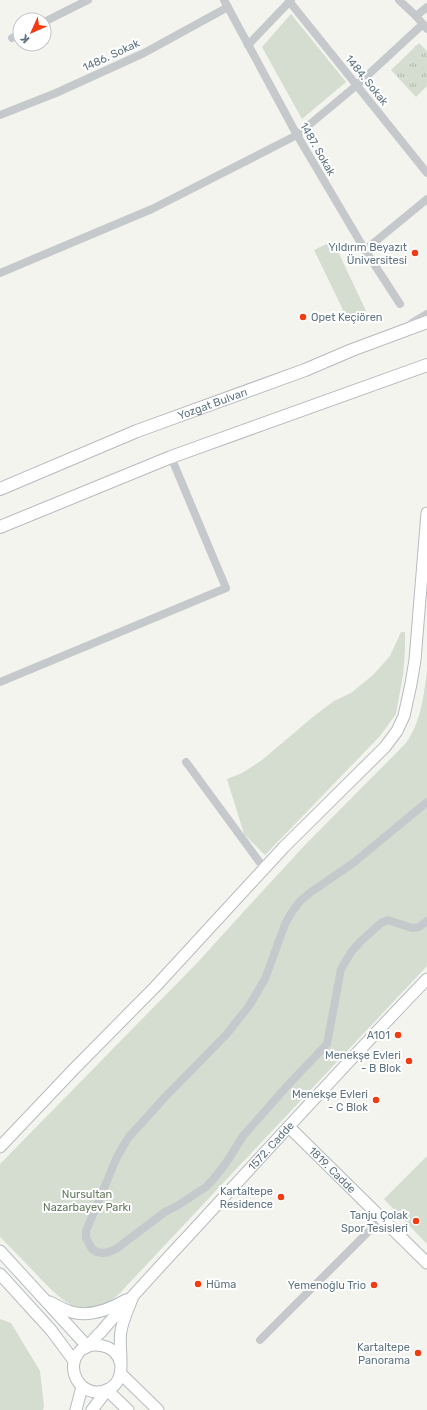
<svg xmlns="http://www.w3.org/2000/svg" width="427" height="1410" font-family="Rubik,sans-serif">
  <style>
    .grass { fill: url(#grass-tufts) }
    .park { fill: #d5dcd0 }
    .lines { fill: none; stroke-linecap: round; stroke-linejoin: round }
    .secondary-casing { stroke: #b5bbbf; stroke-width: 13 }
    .primary-casing { stroke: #b6babe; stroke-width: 14 }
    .street { stroke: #c6c9cc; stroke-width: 8 }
    .secondary { stroke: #fff; stroke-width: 11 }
    .primary { stroke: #fff; stroke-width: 12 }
    .poi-dot { fill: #f23b12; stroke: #fff; stroke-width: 1.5 }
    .labels { text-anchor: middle; stroke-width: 4; stroke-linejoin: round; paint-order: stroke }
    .street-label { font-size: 11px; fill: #607583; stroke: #fff }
    .poi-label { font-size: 11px; fill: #607583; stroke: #fff; text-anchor: end }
    .park-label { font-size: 11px; fill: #667a60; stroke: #fff }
  </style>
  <defs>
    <pattern id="grass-tufts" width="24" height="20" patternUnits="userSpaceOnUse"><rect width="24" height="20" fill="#d5dcd0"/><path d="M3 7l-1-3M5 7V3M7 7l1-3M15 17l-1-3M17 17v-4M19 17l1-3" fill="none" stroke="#b0b7ae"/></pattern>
  </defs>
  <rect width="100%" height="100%" fill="#f4f4ef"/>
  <polygon class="grass" points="419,43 427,51 427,86 416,97 391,70"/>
  <g class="park">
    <polygon points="291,14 346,82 302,119 262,47"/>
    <polygon points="333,241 366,311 348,320 314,250"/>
    <polygon points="401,632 405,632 405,651 403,675 396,714 380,736 265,855 244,834 227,779 242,773 262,760 314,716 334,701 351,693 373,675 390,656"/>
    <path d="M427,670V966L119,1294C84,1326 62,1301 37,1275C25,1262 12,1249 0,1237V1164L197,963L246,909L305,845L406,743C421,722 424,695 427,670Z"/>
    <polygon points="427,1156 427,1244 384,1199"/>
    <polygon points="0,1319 11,1323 40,1371 44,1406 43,1410 0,1410"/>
  </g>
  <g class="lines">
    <g class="secondary-casing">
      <g id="secondary">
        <path id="s1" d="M289,1127L427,1263"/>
        <polyline points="0,1147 74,1069 156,986 284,847 385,747 397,731 404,716 411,684 415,660 427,513"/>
        <polyline points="0,1251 87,1346"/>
        <polyline points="0,1274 51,1330 74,1361"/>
        <path id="s2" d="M133,1296C129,1307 123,1319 121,1331C117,1351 131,1383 104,1391C80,1398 63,1367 81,1350C84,1348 84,1349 87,1347C92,1342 96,1336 101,1332C111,1320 122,1308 133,1296C152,1275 171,1254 190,1234C269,1148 347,1062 427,979"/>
        <path d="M50,1302C58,1306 67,1312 76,1313C93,1316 112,1308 126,1300"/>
        <path d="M87,1346C101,1343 116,1347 120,1362"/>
        <polyline points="121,1374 158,1410"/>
        <polyline points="107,1390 128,1410"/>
        <polyline points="76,1410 82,1387"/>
        <polyline points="92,1410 107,1390"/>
      </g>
    </g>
    <g class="primary-casing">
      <g id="primary">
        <path id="s3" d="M0,489L137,431L305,370L352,350L427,322"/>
        <polyline points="0,527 171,457 427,365"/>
      </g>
    </g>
    <g class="street">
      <polyline points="224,0 297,135 365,250 400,304"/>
      <polyline points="399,0 416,16 427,29"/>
      <polyline points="289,1 427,173"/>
      <polyline points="416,16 427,7"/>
      <polyline points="44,22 88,0"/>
      <polyline points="12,38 20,34"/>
      <polyline points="248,45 291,0"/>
      <polyline points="0,115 56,93 144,53 228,7"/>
      <polyline points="365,250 427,199"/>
      <polyline points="0,273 152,209 297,135 357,85 423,24"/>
      <polyline points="412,323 427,314"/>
      <polyline points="0,682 226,588 171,457"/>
      <polyline points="186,762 264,868"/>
      <polyline points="427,802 352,864 311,892 300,901 292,912 285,924 265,979 249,1006 225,1036 166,1096 128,1138 117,1157 86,1231 86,1238 92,1249 97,1252 103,1253 109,1252 116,1249 165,1212 177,1206 206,1187 216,1176 226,1163 243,1136 288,1085 327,1044 341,969 352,951 360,942 381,923 388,920 412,928 419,927 427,921"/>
      <polyline points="260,1340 382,1218"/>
    </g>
    <use href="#secondary" class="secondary"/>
    <use href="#primary" class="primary"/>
  </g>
  <g class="poi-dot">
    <circle cx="415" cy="253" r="4"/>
    <circle cx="303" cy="317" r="4"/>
    <circle cx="398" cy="1035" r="4"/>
    <circle cx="409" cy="1061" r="4"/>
    <circle cx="376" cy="1100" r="4"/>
    <circle cx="281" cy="1197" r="4"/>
    <circle cx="416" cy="1221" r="4"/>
    <circle cx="198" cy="1284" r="4"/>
    <circle cx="374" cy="1285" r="4"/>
    <circle cx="418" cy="1353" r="4"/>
  </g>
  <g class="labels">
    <g class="street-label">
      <text transform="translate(111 55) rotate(-25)" y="4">1486. Sokak</text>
      <text transform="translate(367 80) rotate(51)" y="4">1484. Sokak</text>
      <text transform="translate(318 149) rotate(60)" y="4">1487. Sokak</text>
      <text dy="4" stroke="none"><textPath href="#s3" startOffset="229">Yozgat Bulvarı</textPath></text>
      <text dy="4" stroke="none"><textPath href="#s2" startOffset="448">1572. Cadde</textPath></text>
      <text dy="4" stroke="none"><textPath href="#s1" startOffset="61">1819. Cadde</textPath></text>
    </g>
    <g class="poi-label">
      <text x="407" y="251">Yıldırım Beyazıt<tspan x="407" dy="13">Üniversitesi</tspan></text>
      <text x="311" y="321" text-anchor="start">Opet Keçiören</text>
      <text x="390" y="1039">A101</text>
      <text x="401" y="1059">Menekşe Evleri<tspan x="401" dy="13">- B Blok</tspan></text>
      <text x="368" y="1098">Menekşe Evleri<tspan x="368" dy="13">- C Blok</tspan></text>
      <text x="273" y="1195">Kartaltepe<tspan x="273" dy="13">Residence</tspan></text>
      <text x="408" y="1219">Tanju Çolak<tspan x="408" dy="13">Spor Tesisleri</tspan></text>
      <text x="206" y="1288" text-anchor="start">Hüma</text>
      <text x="366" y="1289">Yemenoğlu Trio</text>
      <text x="410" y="1351">Kartaltepe<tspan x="410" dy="13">Panorama</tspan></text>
    </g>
    <g class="park-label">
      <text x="87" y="1198">Nursultan<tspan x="87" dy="13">Nazarbayev Parkı</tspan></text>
    </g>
  </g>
  <g transform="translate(32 32) rotate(225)"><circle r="19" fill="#ffffff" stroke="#bfc8cd"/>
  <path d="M0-3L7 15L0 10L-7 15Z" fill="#f23b12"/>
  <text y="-6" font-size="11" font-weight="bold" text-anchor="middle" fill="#607583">K</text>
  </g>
</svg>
